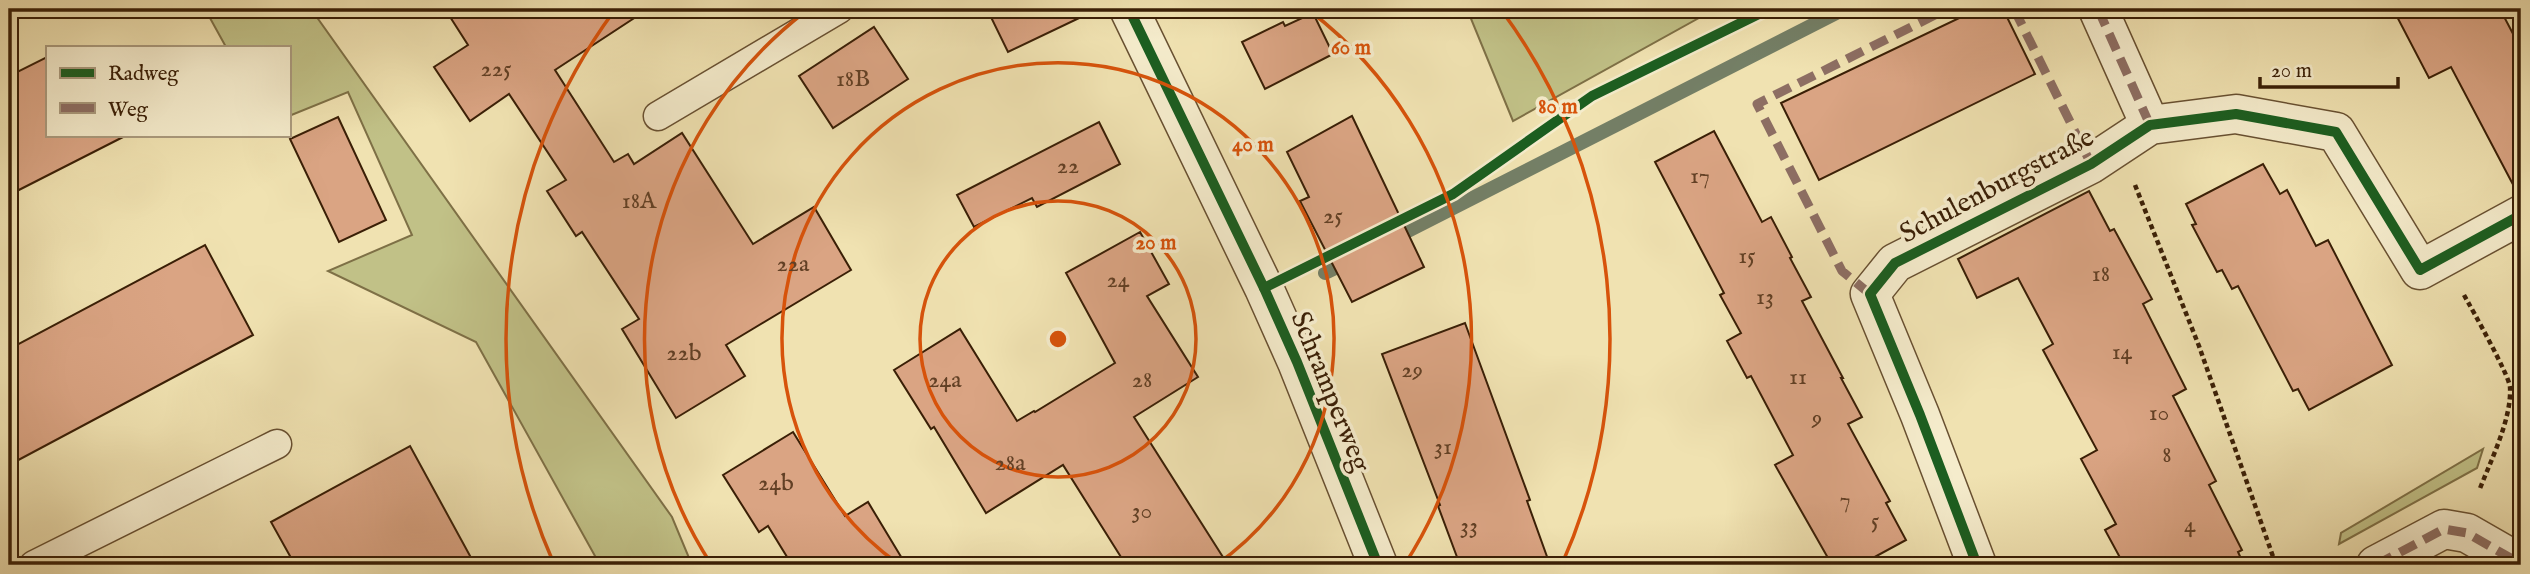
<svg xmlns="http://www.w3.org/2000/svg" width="2530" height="574" font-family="'IM FELL English',serif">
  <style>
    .green { fill: #c1c187; stroke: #7e7046; stroke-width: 2 }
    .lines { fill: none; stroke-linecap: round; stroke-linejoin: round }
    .stream { stroke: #747f66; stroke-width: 14 }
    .building { fill: #daa483; stroke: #3a1f06; stroke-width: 2 }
    .service-casing { stroke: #685031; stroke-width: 31 }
    .minor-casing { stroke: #685031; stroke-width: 41 }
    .path { stroke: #3a1f06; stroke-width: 4.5; stroke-dasharray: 5 3.5; stroke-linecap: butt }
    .service { stroke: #f5eccc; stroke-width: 28 }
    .minor { stroke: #f5eccc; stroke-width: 38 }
    .quiet { stroke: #8d6e63; stroke-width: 9; stroke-dasharray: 18 9; stroke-linecap: butt }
    .cycleway-casing { stroke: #f5eccc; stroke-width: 15 }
    .cycleway { stroke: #1b5e20; stroke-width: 10 }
    .ring { fill: none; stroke: #d7530b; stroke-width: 3.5 }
    .labels { text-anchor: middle; stroke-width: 7; stroke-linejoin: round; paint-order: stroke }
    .number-label { font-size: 24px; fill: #624025 }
    .street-label { font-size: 28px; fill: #3a1f06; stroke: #f5eccc }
    .centre { fill: #d7530b; stroke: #f5eccc; stroke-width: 3.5 }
    .ring-label { font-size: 21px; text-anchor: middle; font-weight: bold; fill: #d7530b; stroke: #f5eccc; stroke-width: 7; stroke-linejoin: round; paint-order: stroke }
  </style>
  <rect width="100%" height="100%" fill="#f0e2b1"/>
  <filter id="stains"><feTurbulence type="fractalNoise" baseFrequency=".00286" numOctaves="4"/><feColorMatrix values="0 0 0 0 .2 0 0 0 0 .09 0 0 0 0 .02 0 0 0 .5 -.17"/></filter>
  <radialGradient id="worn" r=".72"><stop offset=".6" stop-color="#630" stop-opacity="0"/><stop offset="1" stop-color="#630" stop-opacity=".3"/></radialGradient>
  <g class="green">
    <polygon points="205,9 311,9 672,517 692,565 600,565 476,342 328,271 412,235 348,92 289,116 289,47 226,47"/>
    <polygon points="1467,9 1715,9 1513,121"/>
    <polygon points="2483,449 2477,468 2339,544 2341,533"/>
  </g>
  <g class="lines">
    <g class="stream">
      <polyline points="1390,240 1844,9"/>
      <polyline points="1325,273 1350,261"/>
    </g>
  </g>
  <g class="building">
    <polygon points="445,9 648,9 555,70 614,162 628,154 634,164 682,133 753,244 814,207 851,270 726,345 745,376 676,418 622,329 639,319 582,232 576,236 547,191 566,180 509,94 470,121 434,67 468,45"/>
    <polygon points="987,9 1098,9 1008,52"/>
    <polygon points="1978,9 2003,9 2035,74 1819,180 1781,103"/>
    <polygon points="2393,9 2500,9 2521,49 2521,193 2518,194 2451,67 2429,78"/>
    <polygon points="1313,13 1333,54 1265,89 1242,42 1283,22 1285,26"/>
    <polygon points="874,27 908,79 833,128 799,76"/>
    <polygon points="47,57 47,135 127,135 9,195 9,76"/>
    <polygon points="1352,116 1424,267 1352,302 1300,201 1309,197 1287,152"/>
    <polygon points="338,117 386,220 339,242 290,139"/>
    <polygon points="1099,122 1120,164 1037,207 1032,198 974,227 957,195"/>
    <polygon points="1714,131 1762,222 1771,217 1792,257 1790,258 1811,297 1802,301 1843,378 1841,378 1862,417 1848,424 1890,501 1886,503 1906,540 1860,565 1832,565 1775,465 1793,455 1751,376 1747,378 1727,341 1741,333 1720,295 1724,293 1655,162"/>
    <polygon points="2263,164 2280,194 2287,190 2316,246 2328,240 2392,365 2309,410 2298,389 2293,391 2238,286 2232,289 2222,270 2217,272 2192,225 2196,224 2186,204"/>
    <polygon points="2089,191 2110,231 2114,229 2152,299 2143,304 2186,389 2173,396 2216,481 2209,485 2242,550 2238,552 2244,565 2124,565 2105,530 2116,524 2081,459 2097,450 2043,350 2053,344 2018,278 1977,298 1958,259"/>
    <polygon points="1140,232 1169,284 1147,296 1198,377 1134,417 1228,565 1126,565 1063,465 986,513 934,427 931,429 894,370 960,329 1017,421 1034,411 1035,412 1115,363 1066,273"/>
    <polygon points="205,245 253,335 9,465 9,349"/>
    <polygon points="1465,323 1530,500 1527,501 1550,565 1460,565 1438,506 1440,505 1382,354"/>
    <polygon points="793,432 845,516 868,502 906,565 792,565 768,526 759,532 723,475"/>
    <polygon points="410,446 475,565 295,565 271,522"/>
  </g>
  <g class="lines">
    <g class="service-casing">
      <g id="service">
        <polyline points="658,116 839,9"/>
        <polyline points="34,565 277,444"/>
      </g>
    </g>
    <g class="minor-casing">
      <g id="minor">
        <polyline points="1129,9 1264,288 1297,362 1378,565"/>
        <polyline points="2098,9 2150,125"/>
        <polyline points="1977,565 1920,415 1870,294 1895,263 2091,164 2150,125 2236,114 2336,132 2420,270 2521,215"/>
        <polyline points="2376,565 2444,529 2467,533 2521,564"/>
      </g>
    </g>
    <g class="path">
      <polyline points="2135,185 2199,346 2276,565"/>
      <path d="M2464,295C2473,311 2509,375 2510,387C2512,419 2490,462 2479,491"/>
    </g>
    <use href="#service" class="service"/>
    <use href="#minor" class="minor"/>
    <g class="quiet">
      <polyline points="2014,9 2091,164"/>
      <polyline points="2098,9 2150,125"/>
      <polyline points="1870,294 1842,271 1757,104 1947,9"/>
      <polyline points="2376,565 2444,529 2467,533 2521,564"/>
    </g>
    <g class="cycleway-casing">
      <g id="cycleway">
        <polyline points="1129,9 1264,288 1297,362 1378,565"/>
        <polyline points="1264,288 1453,194 1592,96 1769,9"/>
        <polyline points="1977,565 1920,415 1870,294 1895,263 2091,164 2150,125 2236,114 2336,132 2420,270 2521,215"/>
      </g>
    </g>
    <use href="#cycleway" class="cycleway"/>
  </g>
  <g class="ring">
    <circle cx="1058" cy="339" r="138"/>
    <path d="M900 565A276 276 0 1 1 1216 565"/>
    <path d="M711 564A414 414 0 0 1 806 11M1310 11A414 414 0 0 1 1405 564"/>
    <path d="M554 564A552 552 0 0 1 614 11M1502 11A552 552 0 0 1 1562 564"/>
  </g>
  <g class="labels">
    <g class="number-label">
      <text x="496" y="76">225</text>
      <text x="853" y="86">18B</text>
      <text x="1068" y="173">22</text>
      <text x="1700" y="183">17</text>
      <text x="639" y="208">18A</text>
      <text x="1333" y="223">25</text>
      <text x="1747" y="263">15</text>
      <text x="793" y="271">22a</text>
      <text x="2101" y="281">18</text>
      <text x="1118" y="287">24</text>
      <text x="1765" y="304">13</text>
      <text x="2122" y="359">14</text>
      <text x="684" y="360">22b</text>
      <text x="1412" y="377">29</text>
      <text x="1798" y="384">11</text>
      <text x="945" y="387">24a</text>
      <text x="1142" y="387">28</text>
      <text x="2159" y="420">10</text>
      <text x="1817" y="425">9</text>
      <text x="1443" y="454">31</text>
      <text x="2167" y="462">8</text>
      <text x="1010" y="470">28a</text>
      <text x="776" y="490">24b</text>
      <text x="1845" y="507">7</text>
      <text x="1142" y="518">30</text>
      <text x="1875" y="528">5</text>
      <text x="2190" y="532">4</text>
      <text x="1469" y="533">33</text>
    </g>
    <g class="street-label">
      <text transform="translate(1996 184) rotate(-28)" y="10">Schulenburgstraße</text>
      <text transform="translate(1332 391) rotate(68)" y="10">Schramperweg</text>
    </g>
  </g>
  <circle cx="1058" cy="339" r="10" class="centre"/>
  <g class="ring-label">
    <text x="1351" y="54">60 m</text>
    <text x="1558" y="113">80 m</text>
    <text x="1253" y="151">40 m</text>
    <text x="1156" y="249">20 m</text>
  </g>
  <rect width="2530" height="574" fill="none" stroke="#f0e2b1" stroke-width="35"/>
  <rect x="10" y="10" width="2509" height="553" fill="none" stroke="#3a1f06" stroke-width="3.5"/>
  <rect x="18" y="18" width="2495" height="539" fill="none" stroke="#3a1f06" stroke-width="2"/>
  <rect x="46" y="46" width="245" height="91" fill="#f5eccc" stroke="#aa9a7d" stroke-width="2"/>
  <rect x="60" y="68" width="35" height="10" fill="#1b5e20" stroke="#aa9a7d" stroke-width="2"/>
  <text x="108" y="80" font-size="21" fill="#3a1f06">Radweg</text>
  <rect x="60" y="103" width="35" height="10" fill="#8d6e63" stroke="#aa9a7d" stroke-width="2"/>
  <text x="108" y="116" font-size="21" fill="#3a1f06">Weg</text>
  <path d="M2260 77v10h138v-10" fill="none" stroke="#3a1f06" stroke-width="3.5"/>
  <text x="2271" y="77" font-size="21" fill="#3a1f06" stroke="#f5eccc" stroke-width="5" paint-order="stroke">20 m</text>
  <rect width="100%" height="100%" filter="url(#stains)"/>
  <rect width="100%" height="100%" fill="url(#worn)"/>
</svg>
